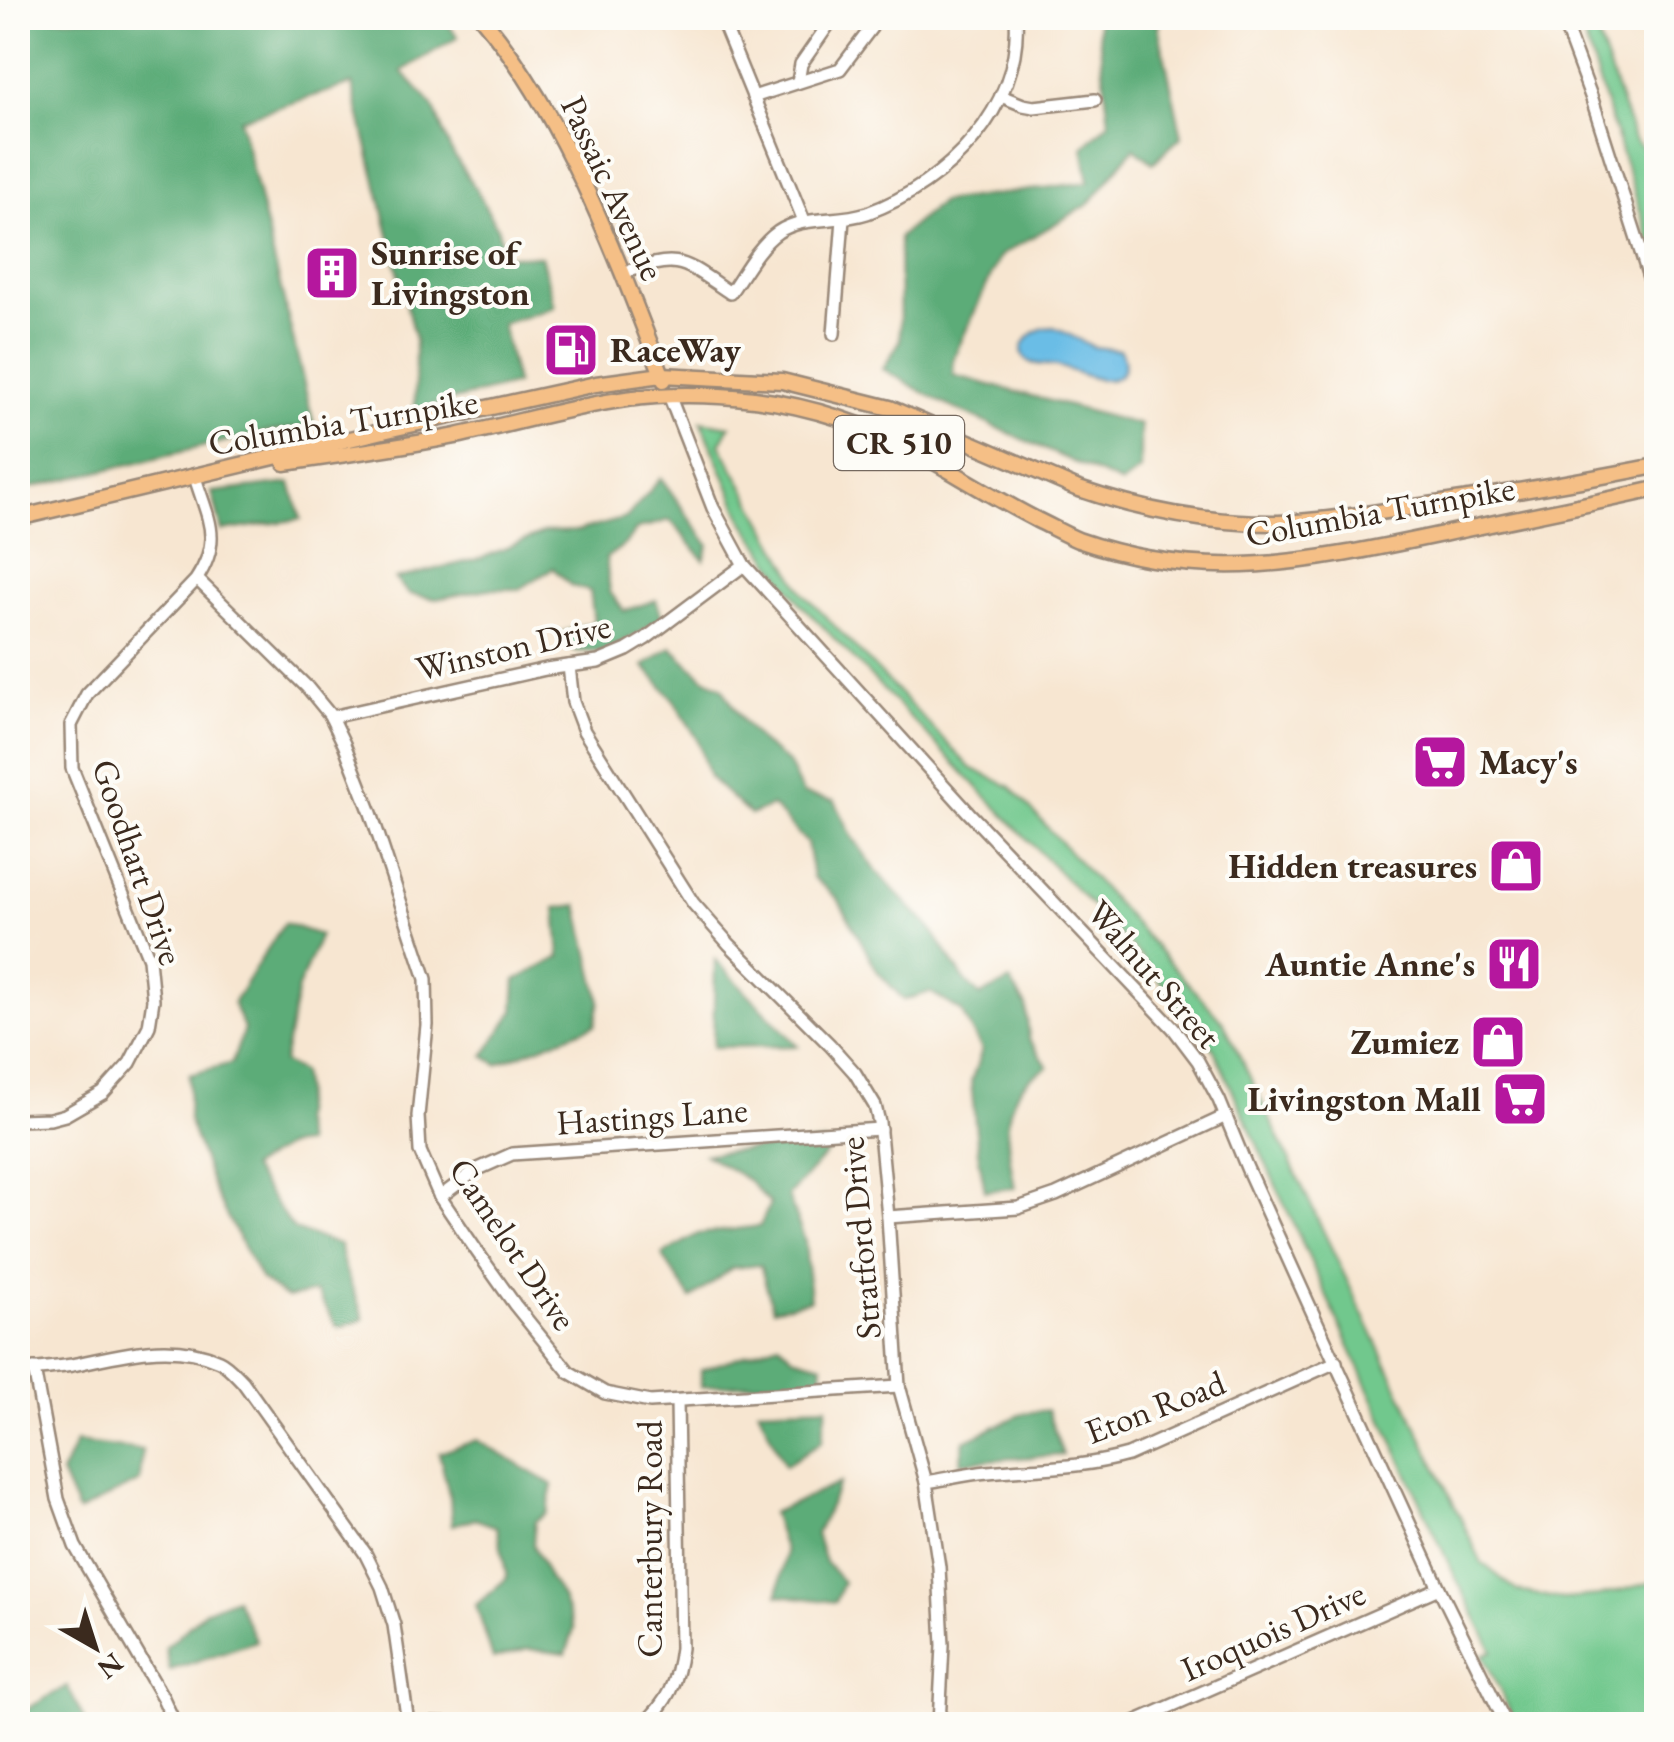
<svg xmlns="http://www.w3.org/2000/svg" width="1674" height="1742" font-family="'EB Garamond',serif">
  <style>
    .green { fill: #71c88d; stroke: #567956; stroke-width: 2.5 }
    .forest { fill: #5cac78; stroke: #4c6b4b; stroke-width: 2.5 }
    .water { fill: #6abde6; stroke: #527482; stroke-width: 2.5 }
    .lines { fill: none; stroke-linecap: round; stroke-linejoin: round }
    .minor-casing { stroke: #998878; stroke-width: 16 }
    .major-casing { stroke: #998878; stroke-width: 19 }
    .minor { stroke: #fff; stroke-width: 11 }
    .major { stroke: #f5bf86; stroke-width: 14 }
    .labels { text-anchor: middle; stroke-width: 8; stroke-linejoin: round; paint-order: stroke }
    .shield { fill: #fdfcf7; stroke: #75695f; stroke-width: 2.5 }
    .shield-label { font-size: 32px; font-weight: bold; fill: #3b2a1e }
    .street-label { font-size: 35px; fill: #3b2a1e; stroke: #fdfcf7 }
    .poi-label { font-size: 35px; font-weight: bold; fill: #3b2a1e; stroke: #fdfcf7; text-anchor: end }
  </style>
  <rect width="100%" height="100%" fill="#fdfcf7"/>
  <filter id="ink" filterUnits="userSpaceOnUse"><feTurbulence type="fractalNoise" baseFrequency=".01" numOctaves="2"/><feDisplacementMap in="SourceGraphic" scale="20" xChannelSelector="R" yChannelSelector="G"/><feConvolveMatrix kernelMatrix="1 2 1 2 8 2 1 2 1" color-interpolation-filters="sRGB"/></filter>
  <filter id="wash" filterUnits="userSpaceOnUse"><feTurbulence type="fractalNoise" baseFrequency=".0048" numOctaves="4" result="noise"/><feDisplacementMap in="SourceGraphic" scale="40" xChannelSelector="R" yChannelSelector="G"/><feGaussianBlur stdDeviation="2.25" result="paint"/><feColorMatrix in="noise" values="0 0 0 0 0 0 0 0 0 0 0 0 0 0 0 0 0 1.4 0 .05"/><feComposite in="paint" operator="in"/></filter>
  <g filter="url(#wash)">
    <rect width="100%" height="100%" fill="#f7e6d1"/>
    <g class="green">
      <polygon points="1595,29 1634,139 1656,164 1656,260 1584,36"/>
      <polygon points="701,421 730,426 720,444 803,593 971,768 1011,787 1224,1023 1482,1563 1517,1591 1563,1599 1599,1596 1656,1581 1656,1724 1516,1724 1483,1655 1493,1651 1448,1562 1214,1050 1141,957 800,603 744,522"/>
    </g>
    <g class="forest">
      <polygon points="18,18 443,18 458,37 402,71 433,106 450,149 477,191 498,230 504,256 541,256 555,307 502,324 516,384 415,410 415,340 352,84 240,119 314,425 256,434 18,491"/>
      <polygon points="1097,18 1162,18 1158,26 1182,136 1153,163 1134,148 1089,204 1000,256 954,357 953,375 1140,425 1140,470 1122,484 940,402 883,369 900,341 899,237 941,202 1089,182 1083,147 1109,122"/>
      <polygon points="661,478 709,545 704,560 670,520 637,529 624,545 606,558 610,592 624,611 656,600 662,617 638,634 604,652 575,651 560,633 594,622 590,591 571,586 553,568 520,589 488,589 436,599 409,594 395,579 482,558 545,532 579,531 626,518"/>
      <polygon points="291,483 301,519 222,531 212,492"/>
      <path d="M671,647L703,677L722,687L742,720L761,742L788,763L803,794L835,801L852,836L877,872L931,929L963,978L980,996L1010,981L1026,1006L1029,1039L1048,1067C1042,1071 1033,1075 1028,1080C997,1108 1009,1153 1015,1188L985,1191L978,1152L971,1082L982,1050L961,1011L930,992L904,1000L878,972L838,899L813,877L807,843L772,806L750,815L709,777L697,738L673,699L644,666Z"/>
      <polygon points="578,905 600,1001 595,1025 497,1064 484,1056 514,1011 516,980 560,957 556,908"/>
      <path d="M284,923L320,935L298,988L283,1062L301,1072L304,1093L300,1119L305,1144L287,1146L250,1168L294,1230L340,1245C342,1271 356,1293 364,1319L338,1328L316,1292L287,1298L261,1280L216,1196L188,1119L189,1075L232,1063L244,1029L233,1003Z"/>
      <polygon points="715,959 798,1046 713,1047"/>
      <polygon points="824,1142 827,1153 788,1196 805,1241 810,1300 773,1309 760,1265 732,1268 691,1299 662,1255 698,1234 760,1226 770,1204 749,1181 705,1154"/>
      <polygon points="779,1343 793,1356 823,1364 822,1378 701,1387 701,1370"/>
      <polygon points="827,1406 822,1441 785,1466 758,1409"/>
      <polygon points="1047,1410 1063,1455 960,1462 964,1441 1024,1413"/>
      <polygon points="477,1440 553,1485 547,1513 535,1521 533,1545 550,1580 561,1595 574,1629 566,1654 528,1649 493,1659 476,1605 507,1578 497,1527 475,1519 452,1525 450,1498 439,1453"/>
      <polygon points="76,1442 142,1450 140,1481 78,1512 61,1474"/>
      <polygon points="840,1483 816,1534 825,1562 843,1582 835,1602 778,1595 785,1552 772,1513"/>
      <polygon points="235,1598 256,1641 170,1670 165,1648 206,1610"/>
      <polygon points="67,1686 86,1723 18,1724 18,1714"/>
    </g>
    <path class="water" d="M1054,327L1094,347L1120,350C1124,357 1127,364 1122,372C1111,391 1074,370 1057,366C1048,364 1033,366 1027,360C1015,350 1028,335 1039,330C1043,327 1049,328 1054,327Z"/>
  </g>
  <g filter="url(#ink)">
    <g class="lines">
      <g class="minor-casing">
        <g id="minor">
          <polyline points="721,18 804,221"/>
          <polyline points="1562,18 1592,99 1656,299"/>
          <polyline points="798,82 801,64 833,18"/>
          <polyline points="1001,96 1023,105 1034,107 1095,100"/>
          <polyline points="753,97 840,69 871,28 875,18"/>
          <path d="M622,273C681,254 680,259 730,293C744,273 758,246 778,232C804,215 837,223 867,213C947,184 1022,108 1016,18"/>
          <polyline points="834,334 843,219"/>
          <polyline points="669,395 713,508 744,565 969,813 1173,1028 1198,1061 1219,1100 1247,1168 1315,1318 1439,1588 1506,1724"/>
          <polyline points="197,579 307,687 330,715 344,744 371,813 426,979 427,1025 418,1116 420,1151 440,1197 476,1250 515,1305 569,1372 605,1393 650,1402 899,1386"/>
          <polyline points="569,666 573,702 584,731 693,903 729,944 830,1045 855,1073 875,1106 879,1122 888,1217 899,1386 926,1482 939,1567 943,1645 939,1724"/>
          <polyline points="331,717 546,669 598,662 627,650 645,639 744,565"/>
          <path d="M18,1120L50,1119L65,1115L103,1093L130,1063L149,1026L153,1000L149,959L72,768L71,725L87,694L196,580C223,539 208,520 195,477"/>
          <polyline points="440,1197 476,1170 512,1154 880,1129"/>
          <polyline points="888,1217 1018,1208 1056,1195 1226,1116"/>
          <polyline points="34,1369 58,1499 75,1546 163,1698 175,1724"/>
          <path d="M18,1371C36,1369 54,1368 72,1365C121,1355 172,1339 219,1361C228,1365 236,1375 243,1382L365,1553L382,1587L394,1625L408,1723"/>
          <path d="M926,1482C946,1479 967,1474 988,1472C1038,1467 1078,1469 1128,1455L1336,1362"/>
          <polyline points="381,1724 408,1723 457,1724"/>
          <path d="M643,1724C668,1703 677,1681 681,1648L677,1401"/>
          <polyline points="1130,1724 1439,1588"/>
        </g>
      </g>
      <g class="major-casing">
        <g id="major">
          <path d="M482,18C565,116 618,260 664,380"/>
          <path d="M285,463C342,455 400,447 456,436C513,424 569,407 626,399C669,393 712,394 754,399C810,406 870,425 919,453C958,475 996,499 1037,520C1050,526 1064,534 1078,540C1211,587 1324,559 1457,531C1523,517 1590,504 1656,489"/>
          <path d="M18,518L396,428L596,384L662,375L782,381L890,408L1076,488C1140,510 1210,524 1278,523C1316,522 1355,516 1392,510C1481,498 1569,483 1656,466"/>
        </g>
      </g>
      <use href="#minor" class="minor"/>
      <use href="#major" class="major"/>
    </g>
  </g>
  <defs>
    <g id="building-square" transform="scale(2.875)"><rect x="-9" y="-9" width="18" height="18" rx="4" fill="#b5179e" stroke="#fdfcf7"/><path d="M-4-6H4V6H1V3H-1V6H-4ZM-2.5-4.3h1.7v1.8h-1.7ZM.8-4.3h1.7v1.8H.8ZM-2.5-1h1.7V.8h-1.7ZM.8-1h1.7V.8H.8Z" fill="#fff"/></g>
    <g id="fuel-square" transform="scale(2.875)"><rect x="-9" y="-9" width="18" height="18" rx="4" fill="#b5179e" stroke="#fdfcf7"/><path d="M-5.5-6h7V0h2V4h1.3V-2.5L3-4.5l.8-.8L6-3V5H2.5V1h-1V6h-7ZM-4.2-4.7v3.2H.2V-4.7Z" fill="#fff"/></g>
    <g id="supermarket-square" transform="scale(2.875)"><rect x="-9" y="-9" width="18" height="18" rx="4" fill="#b5179e" stroke="#fdfcf7"/><path d="M-6-5.5h2.5l.6 2H6L4.5 2H-2.5L-4.4-4H-6ZM-1.5 3.2a1.3 1.3 0 1 0 .1 0ZM3 3.2a1.3 1.3 0 1 0 .1 0Z" fill="#fff"/></g>
    <g id="shop-square" transform="scale(2.875)"><rect x="-9" y="-9" width="18" height="18" rx="4" fill="#b5179e" stroke="#fdfcf7"/><path d="M-5-2.5h2.3a2.7 3.5 0 0 1 5.4 0H5L5.5 6h-11ZM-1.5-2.5h3a1.5 2.3 0 0 0-3 0Z" fill="#fff"/></g>
    <g id="restaurant-square" transform="scale(2.875)"><rect x="-9" y="-9" width="18" height="18" rx="4" fill="#b5179e" stroke="#fdfcf7"/><path d="M-5-6h1v4h1v-4h1v4h1v-4h1v5L-1.5 .5V6h-2V.5L-5-1ZM5-6V6H3V1.5H1.5Q1.5-4 5-6Z" fill="#fff"/></g>
  </defs>
  <g fill-rule="evenodd">
    <use href="#building-square" x="332" y="273"/>
    <use href="#fuel-square" x="571" y="350"/>
    <use href="#supermarket-square" x="1440" y="762"/>
    <use href="#shop-square" x="1516" y="866"/>
    <use href="#restaurant-square" x="1514" y="964"/>
    <use href="#shop-square" x="1498" y="1042"/>
    <use href="#supermarket-square" x="1520" y="1099"/>
  </g>
  <g class="labels">
    <rect class="shield" x="834" y="416" width="130" height="54" rx="8"/>
    <g class="shield-label">
      <text x="899" y="454">CR 510</text>
    </g>
    <g class="street-label">
      <text transform="translate(613 188) rotate(65)" y="12">Passaic Avenue</text>
      <text transform="translate(343 422) rotate(-9)" y="12">Columbia Turnpike</text>
      <text transform="translate(1380 511) rotate(-10)" y="12">Columbia Turnpike</text>
      <text transform="translate(513 647) rotate(-13)" y="12">Winston Drive</text>
      <text transform="translate(138 862) rotate(71)" y="12">Goodhart Drive</text>
      <text transform="translate(1154 974) rotate(49)" y="12">Walnut Street</text>
      <text transform="translate(652 1116) rotate(-4)" y="12">Hastings Lane</text>
      <text transform="translate(860 1238) rotate(-95)" y="12">Stratford Drive</text>
      <text transform="translate(513 1244) rotate(56)" y="12">Camelot Drive</text>
      <text transform="translate(1155 1407) rotate(-21)" y="12">Eton Road</text>
      <text transform="translate(650 1539) rotate(-90)" y="12">Canterbury Road</text>
      <text transform="translate(1273 1631) rotate(-24)" y="12">Iroquois Drive</text>
    </g>
    <g class="poi-label">
      <text x="371" y="265" text-anchor="start">Sunrise of<tspan x="371" dy="40">Livingston</tspan></text>
      <text x="610" y="362" text-anchor="start">RaceWay</text>
      <text x="1479" y="774" text-anchor="start">Macy's</text>
      <text x="1477" y="878">Hidden treasures</text>
      <text x="1475" y="976">Auntie Anne's</text>
      <text x="1459" y="1054">Zumiez</text>
      <text x="1481" y="1111">Livingston Mall</text>
    </g>
  </g>
  <rect width="1674" height="1742" fill="none" stroke="#fdfcf7" stroke-width="60"/>
  <g transform="translate(95 1647) rotate(141)" stroke="#fdfcf7" stroke-width="8" paint-order="stroke">
  <path d="M0-8L18 38L0 25L-18 38Z" fill="#3b2a1e"/>
  <text y="-15" font-size="28" font-weight="bold" text-anchor="middle" fill="#3b2a1e">N</text>
  </g>
</svg>
